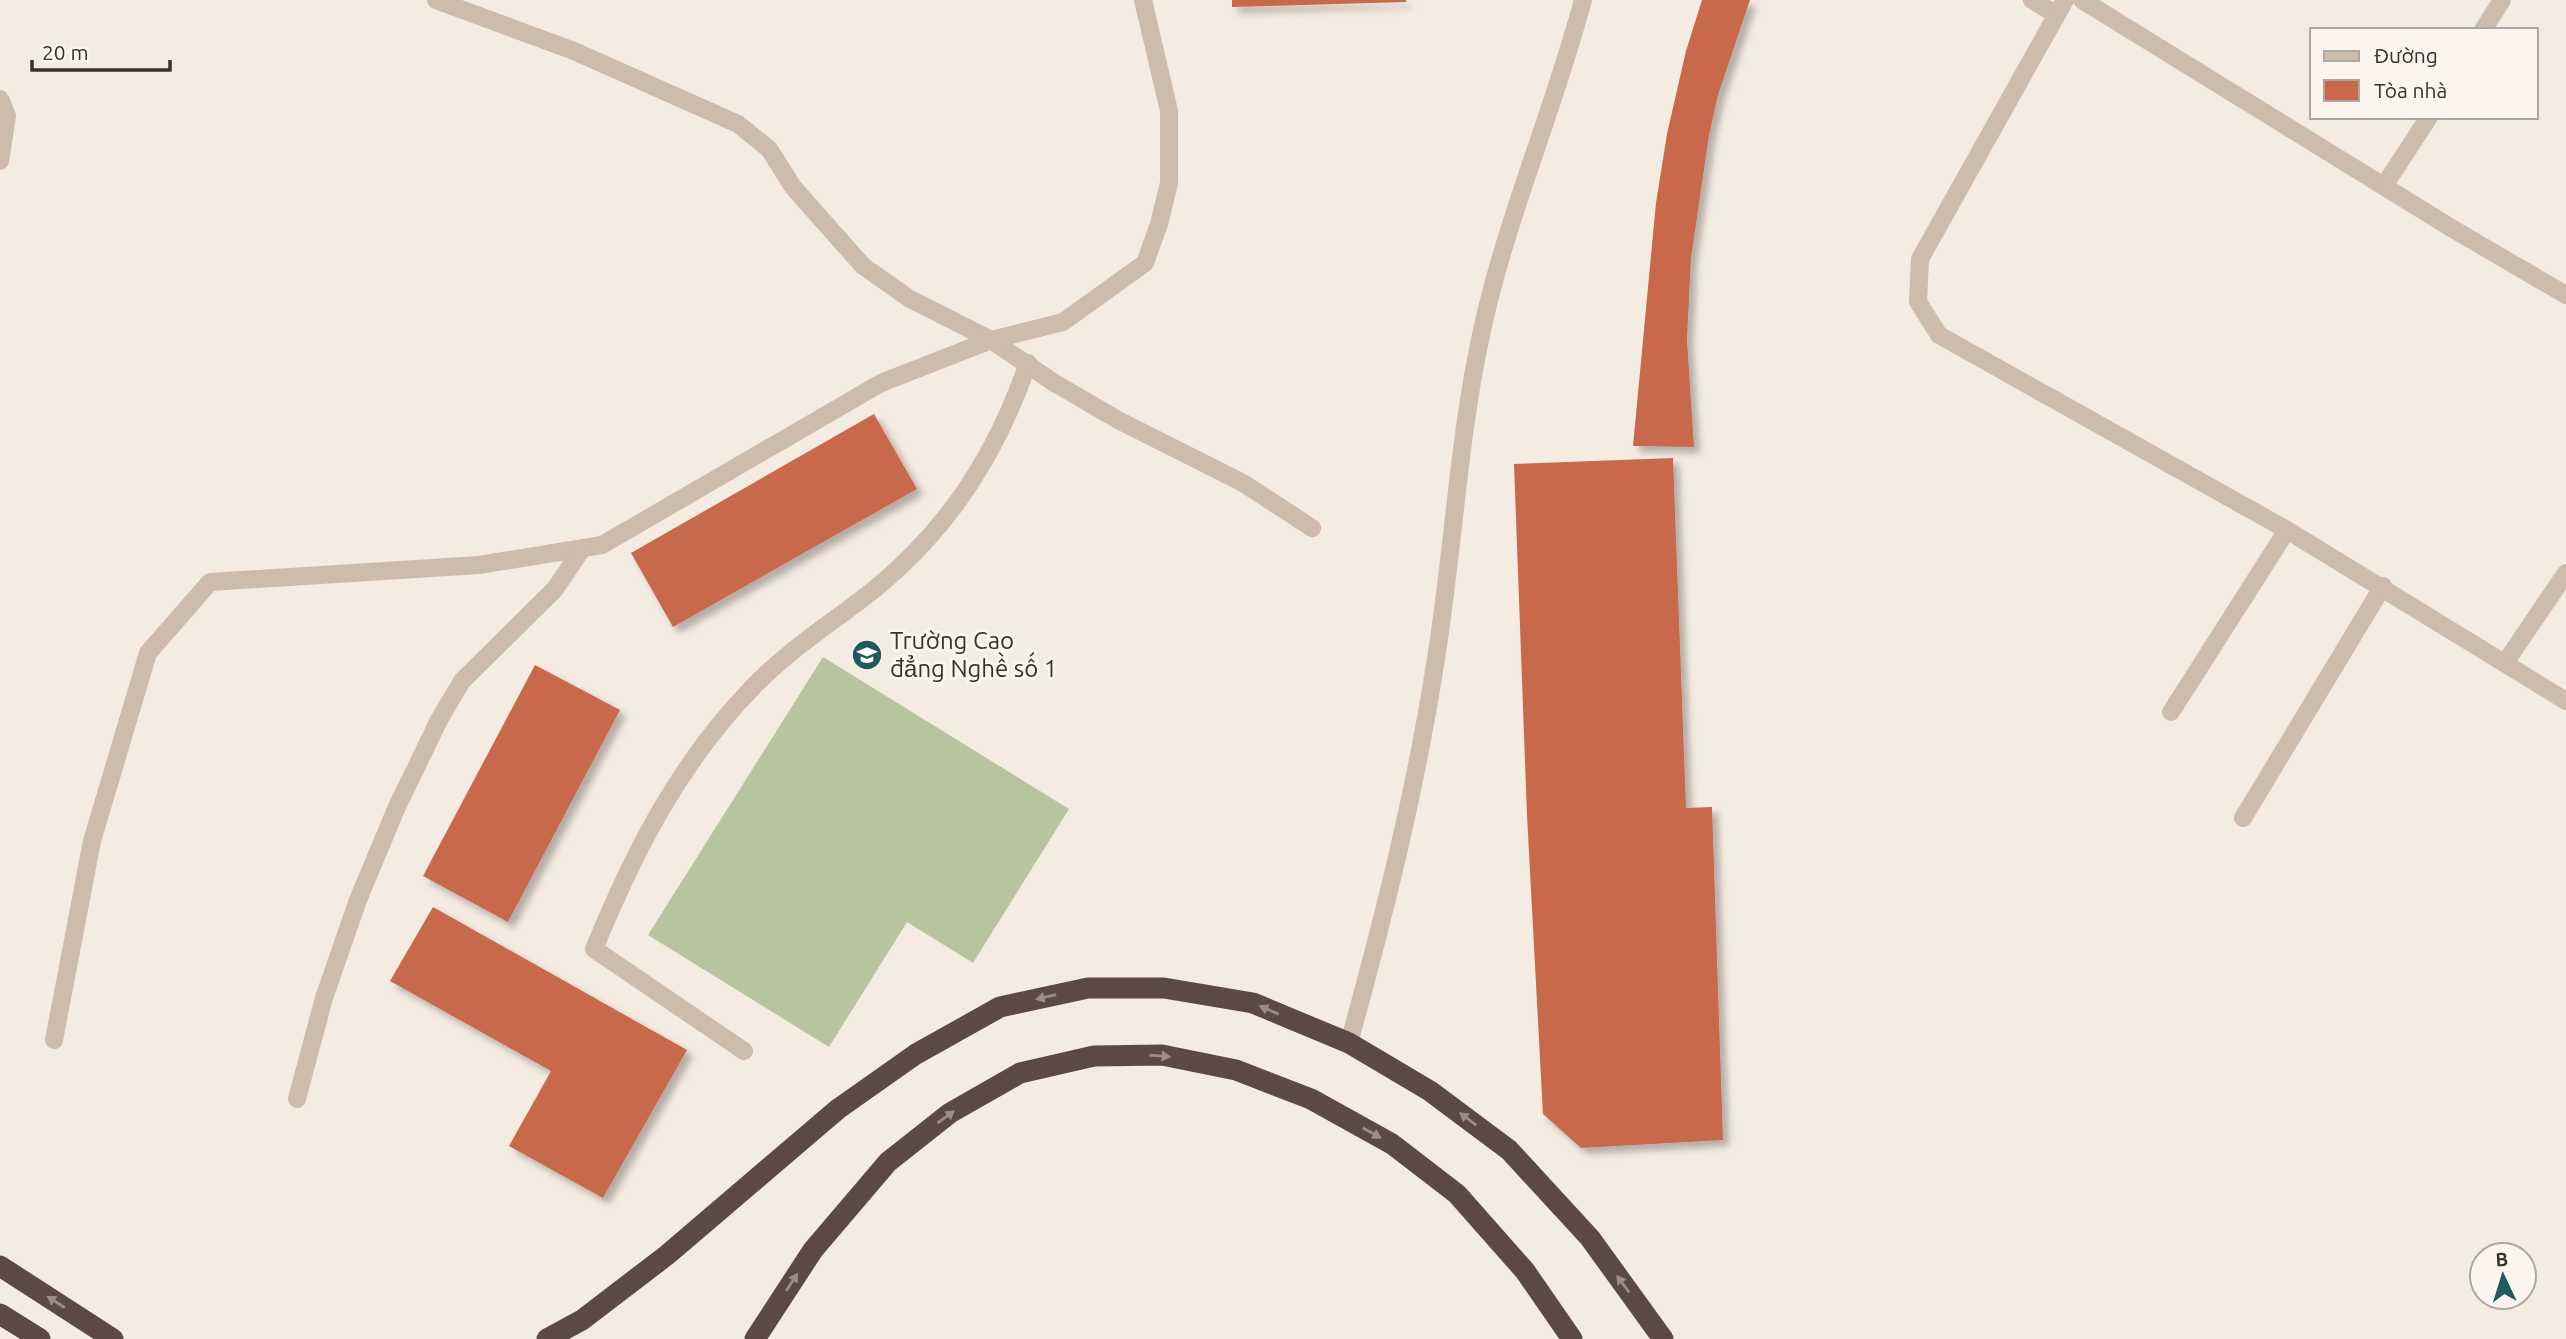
<svg xmlns="http://www.w3.org/2000/svg" width="2566" height="1339" font-family="Ubuntu,sans-serif">
  <style>
    .pitch { fill: #b8c4a0 }
    .building { fill: #c8694b; filter: url(#shadow) }
    .lines { fill: none; stroke-linecap: round; stroke-linejoin: round }
    .service { stroke: #cdbbac; stroke-width: 18 }
    .minor { stroke: #cdbbac; stroke-width: 18 }
    .motorway { stroke: #5c4a42; stroke-width: 21 }
    .oneway { fill: #9c8e87 }
    .labels { text-anchor: middle; stroke-width: 6; stroke-linejoin: round; paint-order: stroke }
    .poi-label { font-size: 24px; fill: #3b302b; stroke: #fbf5ee; text-anchor: start }
  </style>
  <defs>
    <filter id="shadow"><feDropShadow dx="6" dy="6" stdDeviation="3.5" flood-color="#0004"/></filter>
  </defs>
  <rect width="100%" height="100%" fill="#f4ebe1"/>
  <polygon class="pitch" points="823,657 1069,809 973,963 907,922 829,1047 648,935"/>
  <g class="building">
    <polygon points="1232,0 1406,0 1406,2 1232,7"/>
    <polygon points="1702,0 1750,0 1718,95 1709,135 1691,258 1687,340 1694,447 1633,446 1656,203 1667,134 1686,51"/>
    <polygon points="874,414 917,489 673,627 631,553"/>
    <polygon points="1673,458 1686,808 1712,807 1723,1140 1581,1148 1543,1114 1527,815 1514,464"/>
    <polygon points="535,665 620,710 508,922 423,876"/>
    <polygon points="433,907 687,1050 603,1198 509,1146 551,1071 390,981"/>
  </g>
  <g class="lines">
    <g class="service">
      <polyline points="2032,0 2055,14"/>
      <polyline points="2505,663 2566,573"/>
      <polyline points="2171,712 2287,530"/>
      <polyline points="2243,818 2383,586"/>
      <path d="M1349,1043C1383,920 1414,797 1434,671C1453,559 1457,446 1481,335C1505,221 1553,113 1583,0"/>
      <path d="M744,1051L594,949C634,852 679,763 752,688C789,649 835,621 876,588C950,527 997,453 1028,363"/>
    </g>
    <g class="minor">
      <polyline points="436,0 574,51 738,124 769,149 793,187 863,266 910,299 991,340 1053,382 1118,420 1243,483 1312,528"/>
      <polyline points="2065,0 1920,259 1918,302 1939,335 2287,530 2566,701"/>
      <polyline points="2082,0 2453,229 2566,295"/>
      <polyline points="2483,30 2502,0"/>
      <polyline points="0,99 7,116 0,161"/>
      <polyline points="2384,186 2429,117"/>
      <polyline points="54,1040 92,841 148,653 210,582 479,565 602,545 881,383 991,340 1063,322 1145,263 1159,224 1169,183 1169,111 1143,0"/>
      <polyline points="297,1099 324,998 358,900 396,809 439,720 462,681 555,589 582,549"/>
    </g>
    <g class="motorway">
      <polyline points="0,1266 113,1339"/>
      <polyline points="0,1314 40,1339"/>
      <polyline points="547,1339 582,1320 667,1255 838,1109 916,1054 1000,1007 1088,988 1164,988 1253,1003 1349,1043 1430,1091 1509,1150 1590,1238 1663,1339"/>
      <polyline points="755,1339 813,1250 888,1162 950,1113 1020,1073 1094,1056 1162,1055 1236,1070 1311,1099 1392,1144 1457,1194 1525,1271 1572,1339"/>
    </g>
  </g>
  <defs><path id="oneway-solid" d="M-6-.8H1V-3.2L6.5 0L1 3.2V.8H-6Z" transform="scale(1.75)"/></defs>
  <g class="oneway">
    <use href="#oneway-solid" transform="translate(1046 997) rotate(167)"/>
    <use href="#oneway-solid" transform="translate(1269 1010) rotate(-157)"/>
    <use href="#oneway-solid" transform="translate(1160 1056) rotate(5)"/>
    <use href="#oneway-solid" transform="translate(946 1117) rotate(-36)"/>
    <use href="#oneway-solid" transform="translate(1468 1119) rotate(-143)"/>
    <use href="#oneway-solid" transform="translate(1372 1133) rotate(29)"/>
    <use href="#oneway-solid" transform="translate(792 1282) rotate(-57)"/>
    <use href="#oneway-solid" transform="translate(1623 1284) rotate(-126)"/>
    <use href="#oneway-solid" transform="translate(56 1302) rotate(-147)"/>
  </g>
  <defs>
    <g id="university-disc" transform="scale(1.575)"><circle r="9.5" fill="#1f5a5e" stroke="#fbf5ee"/><path d="M0-5L7-2L0 1L-7-2ZM-4 1L0 2.5L4 1V4Q0 6-4 4Z" fill="#fff"/></g>
  </defs>
  <g fill-rule="evenodd">
    <use href="#university-disc" x="867" y="655"/>
  </g>
  <g class="labels">
    <g class="poi-label">
      <text x="890" y="649">Trường Cao<tspan x="890" dy="28">đẳng Nghề số 1</tspan></text>
    </g>
  </g>
  <rect x="2310" y="28" width="228" height="91" fill="#fbf5ee" stroke="#aea6a0" stroke-width="2"/>
  <rect x="2324" y="51" width="35" height="10" fill="#cdbbac" stroke="#aea6a0" stroke-width="2"/>
  <text x="2374" y="63" font-size="21" fill="#3b302b">Đường</text>
  <rect x="2324" y="80" width="35" height="21" fill="#c8694b" stroke="#aea6a0" stroke-width="2"/>
  <text x="2374" y="98" font-size="21" fill="#3b302b">Tòa nhà</text>
  <g transform="translate(2503 1276) rotate(356)"><circle r="33" fill="#fbf5ee" stroke="#aea6a0" stroke-width="2"/>
  <path d="M0-5L12 26L0 18L-12 26Z" fill="#1f5a5e"/>
  <text y="-10" font-size="19" font-weight="bold" text-anchor="middle" fill="#3b302b">B</text>
  </g>
  <path d="M32 60v10h138v-10" fill="none" stroke="#3b302b" stroke-width="3.5"/>
  <text x="42" y="60" font-size="21" fill="#3b302b" stroke="#fbf5ee" stroke-width="5" paint-order="stroke">20 m</text>
</svg>
